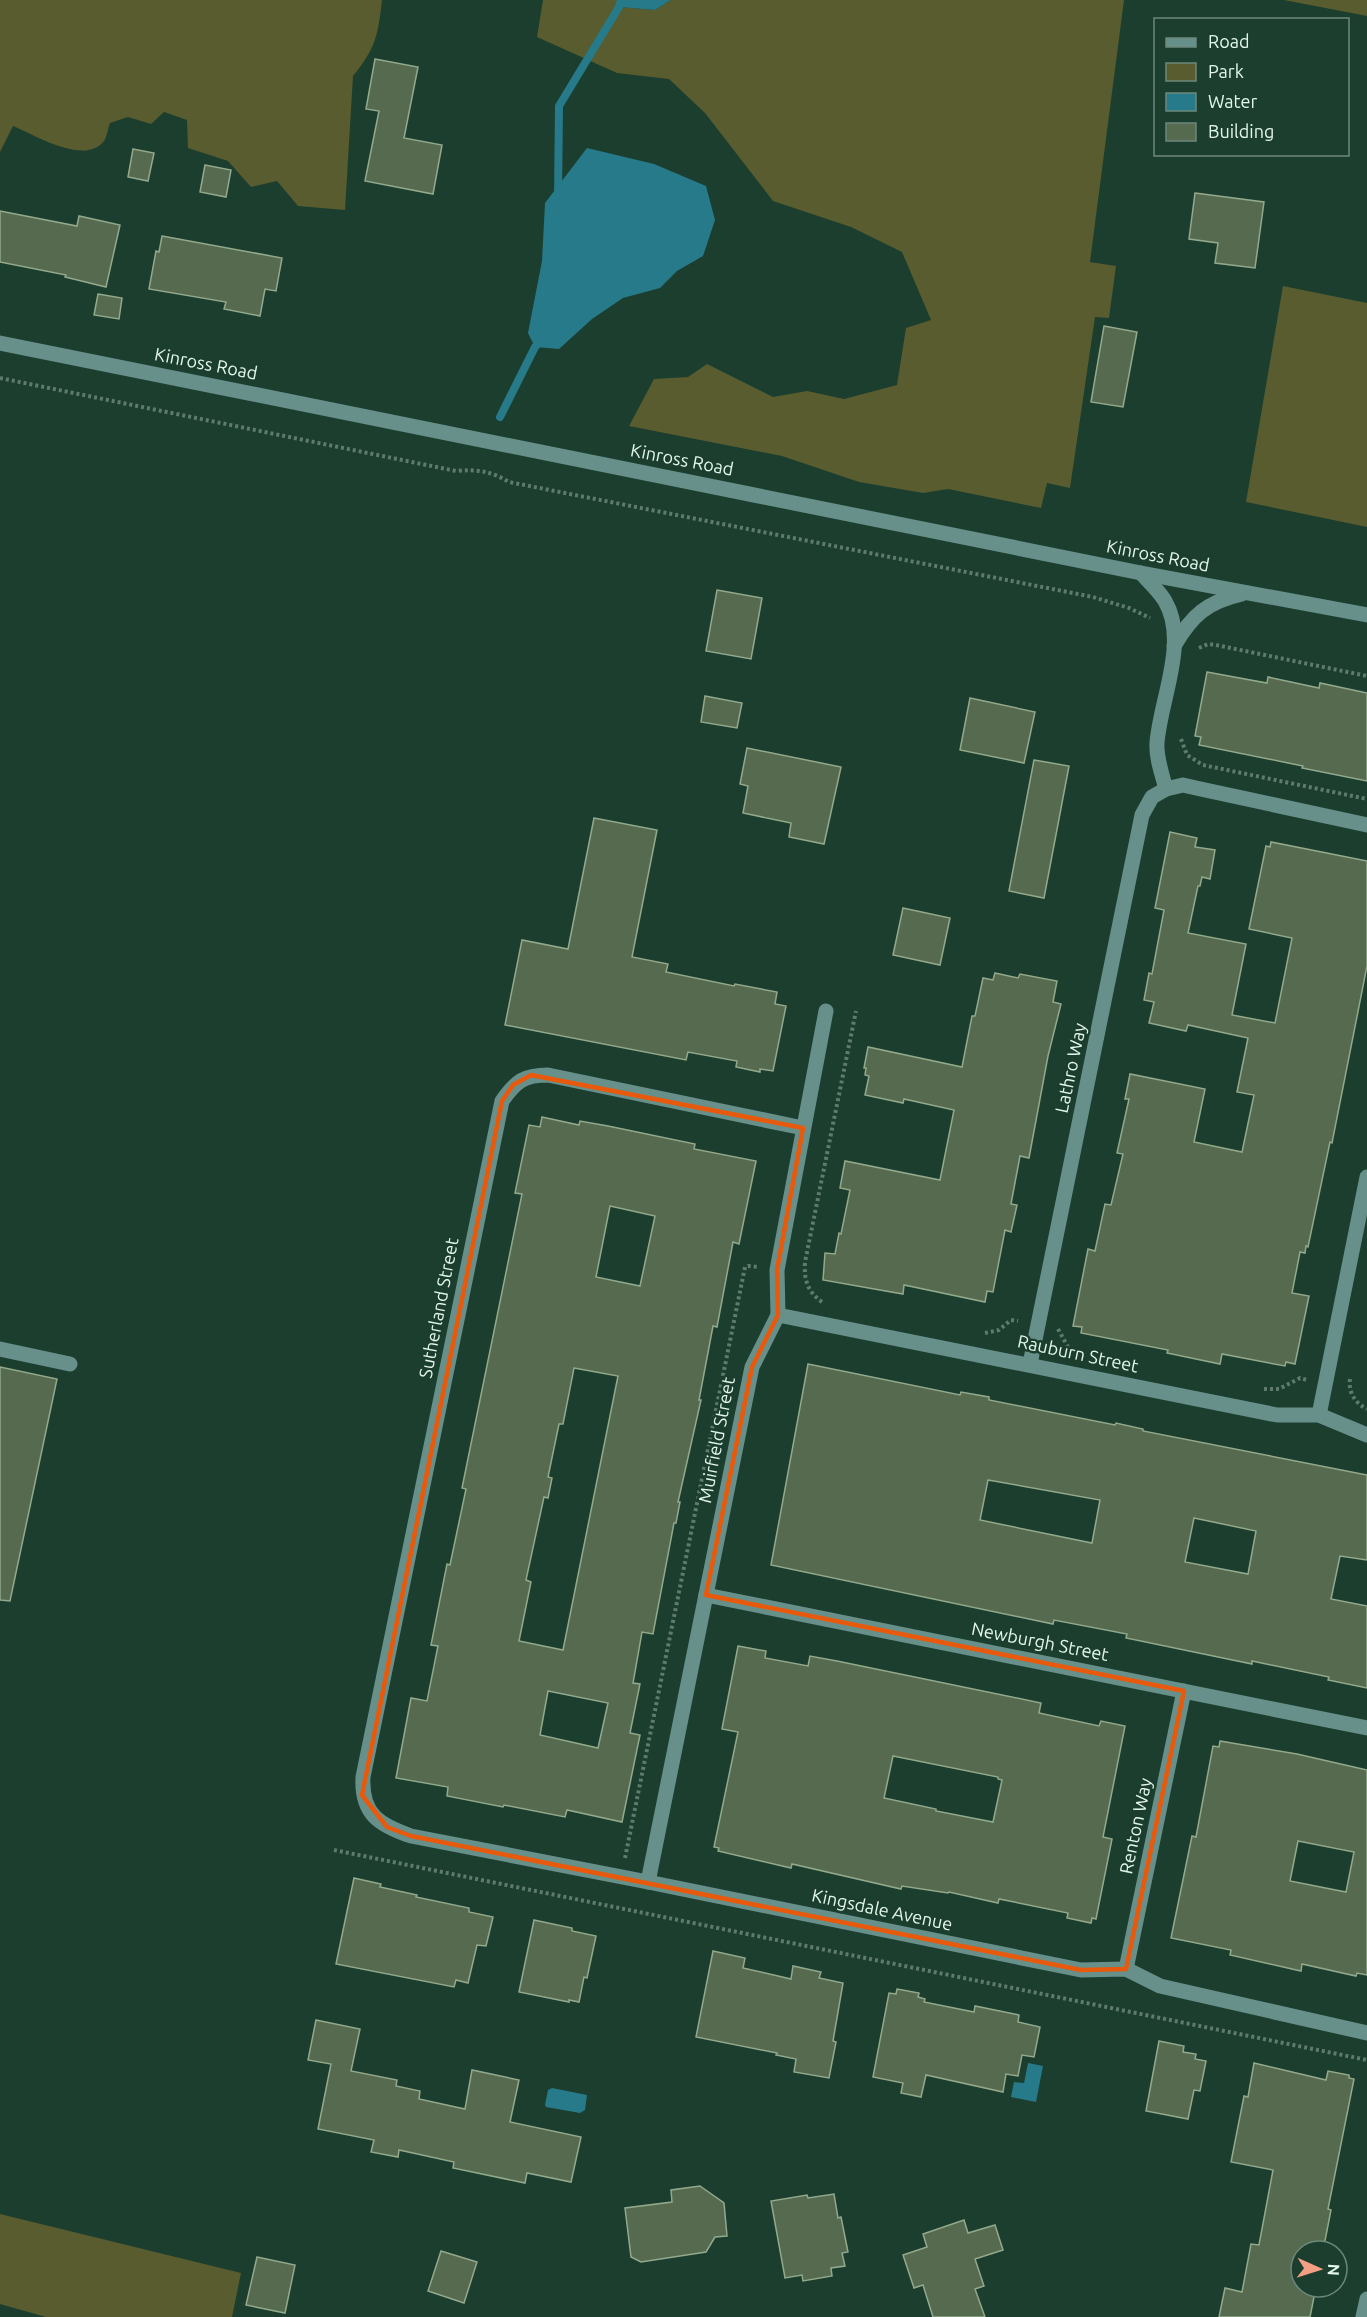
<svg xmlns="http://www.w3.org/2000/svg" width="1367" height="2317" font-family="Ubuntu,sans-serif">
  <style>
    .green { fill: #585c2f }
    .water { fill: #267a89 }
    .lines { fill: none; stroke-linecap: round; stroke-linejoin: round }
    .stream { stroke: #267a89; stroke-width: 8 }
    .building { fill: #566a4f; stroke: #93a98c; stroke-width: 1.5; fill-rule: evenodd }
    .path { stroke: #5e7b6d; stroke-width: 4; stroke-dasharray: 3 3; stroke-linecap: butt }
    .minor { stroke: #67908b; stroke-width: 15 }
    .marked { fill: none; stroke: #e8590c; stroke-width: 4.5; stroke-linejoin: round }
    .labels { text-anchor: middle; stroke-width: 5; stroke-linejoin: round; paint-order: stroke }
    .street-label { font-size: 18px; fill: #e3f6ec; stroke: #1c3e2f }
  </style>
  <rect width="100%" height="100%" fill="#1c3e2f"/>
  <g class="green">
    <path d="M0,0H382C378,35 376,48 353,76L345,210L298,206L277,181L251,187L228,161L188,148L187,120L164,112L151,124L128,117L110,123C108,128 107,137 104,141C85,166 35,135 13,126L0,152Z"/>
    <polygon points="543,0 618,0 620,7 655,10 671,0 1124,0 1090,262 1116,266 1109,318 1095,317 1070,488 1047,483 1041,508 948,489 923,493 859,482 782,456 629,426 654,379 688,377 707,364 773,397 807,391 844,399 897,385 906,328 931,320 902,252 851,227 773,201 705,113 669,79 617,73 537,37"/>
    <polygon points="1284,0 1367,0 1367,16"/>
    <polygon points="1283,286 1367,303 1367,527 1246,502"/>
    <polygon points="0,2214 241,2273 232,2317 46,2317 0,2304"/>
  </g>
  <g class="water">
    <polygon points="618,0 671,0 655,10 619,7"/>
    <polygon points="587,148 654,164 706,186 715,220 703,256 677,271 660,288 623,298 592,319 559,349 535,347 528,333 542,261 545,203"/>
    <polygon points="1028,2063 1043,2066 1036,2102 1011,2097 1014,2082 1024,2083"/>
    <polygon points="552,2088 587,2095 585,2110 580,2113 546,2107 545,2105 548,2090"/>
  </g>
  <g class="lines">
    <g class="stream">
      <polyline points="558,196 559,106 619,7 621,0"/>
      <polyline points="500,417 535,347 543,338"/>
    </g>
  </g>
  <g class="building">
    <polygon points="375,59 418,67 404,138 442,145 433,194 365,181 379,111 366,109"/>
    <polygon points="133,149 154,153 148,181 128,177"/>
    <polygon points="205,165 231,170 226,197 200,192"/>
    <polygon points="1195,193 1264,202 1255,268 1215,263 1218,243 1189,239"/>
    <polygon points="0,211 77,226 79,216 120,225 106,287 65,277 66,275 0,262"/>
    <polygon points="162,236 282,258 276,291 265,289 260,316 224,309 226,302 149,289 156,251 159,252"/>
    <polygon points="98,294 122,298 119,319 94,315"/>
    <polygon points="1104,326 1137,332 1123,407 1091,402"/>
    <polygon points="717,590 762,598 751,659 706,651"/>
    <polygon points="1207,672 1267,683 1268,677 1319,688 1320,683 1367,693 1367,781 1302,768 1303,766 1199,745 1201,737 1195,736"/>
    <polygon points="705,696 742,703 737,728 701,722"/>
    <polygon points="970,698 1035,712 1024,763 960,750"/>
    <polygon points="747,748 841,767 824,844 789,837 791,823 743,813 748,786 740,784"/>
    <polygon points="1034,760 1069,766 1044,898 1009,891"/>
    <polygon points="594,818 657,830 632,957 668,964 666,972 734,986 735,984 777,992 775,1004 786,1006 773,1071 760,1069 760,1072 736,1067 737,1061 688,1052 686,1060 505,1025 522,940 568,949"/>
    <polygon points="1170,832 1197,838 1195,847 1215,850 1210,879 1202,877 1200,886 1198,886 1188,933 1246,944 1232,1015 1275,1023 1292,938 1249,929 1266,846 1270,847 1271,842 1367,861 1367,966 1332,1143 1330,1142 1308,1247 1306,1246 1305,1253 1300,1252 1292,1293 1309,1296 1295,1364 1286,1362 1285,1366 1222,1354 1220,1364 1167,1353 1168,1350 1081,1333 1082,1327 1073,1326 1088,1249 1095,1251 1105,1204 1111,1205 1123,1154 1117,1153 1129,1099 1125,1099 1130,1074 1205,1089 1194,1142 1242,1152 1254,1095 1237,1092 1248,1038 1188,1025 1186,1031 1149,1023 1154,1002 1144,1000 1149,973 1152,974 1164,910 1155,908"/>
    <polygon points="903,908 950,918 940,965 893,955"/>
    <polygon points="995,973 1018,978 1020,974 1057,981 1053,1002 1061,1004 1048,1056 1029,1158 1020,1156 1011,1204 1017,1205 1011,1232 1005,1230 993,1292 987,1291 985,1302 904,1285 903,1294 823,1280 825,1253 835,1254 839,1233 841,1234 850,1190 840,1188 845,1161 940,1180 954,1110 904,1099 903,1103 865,1095 869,1076 865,1075 866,1068 864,1068 868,1047 962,1067 972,1016 975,1016 983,978 993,980"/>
    <path d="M542,1117L579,1125L580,1121L608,1126L695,1144L694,1149L756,1161L739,1244L733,1242L717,1327L713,1326L699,1400H701L678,1502H680L676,1523H674L653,1634L642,1632L633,1683L640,1684L630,1733L640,1735L622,1822L567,1810L565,1817L504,1805L503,1807L447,1796L448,1787L396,1778L411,1698L427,1701L438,1646L431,1645L447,1564L450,1565L466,1489L462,1488L522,1194L515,1193L529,1125L540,1127ZM610,1206L655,1216L640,1286L596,1277ZM574,1368L618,1376L563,1650L519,1641L531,1582L526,1580L544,1497L548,1498L552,1478L548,1477L559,1424H563ZM548,1691L608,1703L598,1748L540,1735Z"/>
    <path d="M808,1364L960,1395L961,1392L989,1397V1400L1115,1425L1116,1423L1143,1429V1431L1367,1475V1560L1340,1556L1331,1599L1367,1606V1688L1328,1680L1329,1677L1252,1661V1664L1126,1638L1127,1634L1054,1620L1053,1624L771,1565ZM988,1480L1100,1500L1092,1543L980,1520ZM1194,1518L1256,1531L1248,1574L1185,1562Z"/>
    <polygon points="0,1367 57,1379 10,1601 0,1600"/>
    <path d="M738,1646L766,1651L765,1658L808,1666L810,1656L837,1661L1041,1703L1039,1713L1099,1726L1101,1721L1125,1726L1103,1837L1112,1839L1096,1919L1092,1918L1091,1923L1067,1918L1068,1913L999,1899L998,1903L949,1892L948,1893L902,1886L901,1889L792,1864L791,1868L718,1851L719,1848L714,1847L738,1732L722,1729ZM893,1756L998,1777V1779L1002,1780L993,1822L936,1811V1809L884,1798Z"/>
    <path d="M1220,1741L1297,1754L1367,1770V1975L1357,1973L1356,1976L1302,1964L1301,1971L1230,1955L1231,1950L1171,1938L1192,1836L1196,1837L1213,1746L1219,1747ZM1298,1841L1354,1852L1346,1892L1290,1881Z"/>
    <polygon points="354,1878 381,1884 380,1887 417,1895 416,1897 469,1908 469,1912 493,1917 486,1946 477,1945 468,1983 456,1980 454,1987 336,1964"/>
    <polygon points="534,1920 572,1928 572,1931 596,1936 587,1978 584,1977 579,2002 569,2000 569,2002 519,1992"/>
    <polygon points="713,1951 745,1958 743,1968 791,1979 793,1966 821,1972 819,1978 843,1983 833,2041 836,2042 829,2078 794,2072 796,2059 776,2055 777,2053 696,2037"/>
    <polygon points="897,1989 919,1993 918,1997 925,1999 924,2002 974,2012 975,2006 1019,2015 1018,2022 1040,2027 1034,2057 1022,2055 1018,2076 1006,2074 1003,2092 926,2075 921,2097 901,2093 903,2083 873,2077 889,1993 896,1994"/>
    <polygon points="316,2020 360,2029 351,2071 397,2080 396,2086 420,2091 419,2099 465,2109 472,2070 519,2080 510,2122 581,2137 571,2182 527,2173 525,2183 453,2168 454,2162 399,2150 398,2157 371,2152 374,2140 318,2129 331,2064 308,2060"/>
    <polygon points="1159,2041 1184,2046 1183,2052 1196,2054 1195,2059 1206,2061 1200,2091 1194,2090 1188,2119 1146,2111"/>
    <polygon points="1254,2063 1326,2080 1328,2071 1349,2075 1349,2078 1354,2079 1328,2209 1331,2210 1323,2251 1301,2251 1301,2287 1316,2287 1310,2317 1219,2317 1225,2288 1242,2292 1251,2244 1259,2245 1273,2170 1231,2162 1244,2096 1248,2097"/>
    <polygon points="700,2186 724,2203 727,2236 715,2237 706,2252 641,2262 631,2257 625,2208 672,2202 671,2190"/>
    <polygon points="834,2194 838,2218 841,2217 848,2252 842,2253 845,2266 831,2268 832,2276 803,2281 802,2275 785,2278 771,2201 807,2195 808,2198"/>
    <polygon points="964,2220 968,2233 995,2225 1003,2250 975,2259 984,2286 975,2289 985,2317 933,2317 923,2285 914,2288 903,2255 927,2247 923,2234"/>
    <polygon points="441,2251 477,2262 464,2303 428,2291"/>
    <polygon points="257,2257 295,2265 285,2313 246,2305"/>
  </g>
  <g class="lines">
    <g class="path">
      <path d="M0,378L456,471C477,469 491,471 509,482L1093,597L1129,608L1150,618"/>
      <polyline points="1199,648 1208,644 1216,645 1367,676"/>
      <polyline points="1181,739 1187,755 1203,765 1367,799"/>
      <path d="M822,1302C807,1291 804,1280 805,1262L856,1011"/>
      <polyline points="1058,1329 1068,1347 1080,1353"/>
      <polyline points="985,1333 999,1330 1011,1320 1018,1321"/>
      <path d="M1350,1379C1348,1392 1355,1403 1367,1409"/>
      <polyline points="1264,1389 1279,1389 1300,1378 1307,1380"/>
      <polyline points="334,1850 1367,2060"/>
      <polyline points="625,1858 745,1267 748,1266 758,1267"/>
    </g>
    <g class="minor">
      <polyline points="0,343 1141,573 1367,615"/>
      <path d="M1174,646C1192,615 1207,602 1242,594"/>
      <polyline points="1166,789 1183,785 1196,788 1367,825"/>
      <path d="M803,1128L548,1075C524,1075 516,1081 502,1101L363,1777C361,1814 379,1825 411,1836L648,1882L1081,1970L1126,1969L1160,1986L1367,2033"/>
      <polyline points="778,1315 1277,1415 1319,1415 1367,1435"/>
      <polyline points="0,1349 70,1364"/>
      <path d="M1030,1364L1142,815L1152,797L1166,789C1162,774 1156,758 1157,743C1160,700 1189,642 1165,601C1159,591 1149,582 1141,573"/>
      <polyline points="1319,1415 1367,1177"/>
      <polyline points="706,1595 1367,1728"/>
      <polyline points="648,1882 752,1367 778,1315 777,1270 826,1011"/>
      <polyline points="1126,1969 1184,1691"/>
      <polyline points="1363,2317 1367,2299"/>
    </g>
  </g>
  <path class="marked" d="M531,1075L803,1128L777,1270L778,1315L752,1367L706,1595L1184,1691L1126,1969L1081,1970L411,1836L387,1827L362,1795L502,1101L513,1085Z"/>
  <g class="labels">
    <g class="street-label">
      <text transform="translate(206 364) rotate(11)" y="6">Kinross Road</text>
      <text transform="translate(682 460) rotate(11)" y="6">Kinross Road</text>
      <text transform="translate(1158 556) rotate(11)" y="6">Kinross Road</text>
      <text transform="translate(1071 1068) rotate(-78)" y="6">Lathro Way</text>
      <text transform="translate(439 1308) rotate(-79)" y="6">Sutherland Street</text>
      <text transform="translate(1078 1354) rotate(12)" y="6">Rauburn Street</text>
      <text transform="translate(717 1440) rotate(-79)" y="6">Muirfield Street</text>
      <text transform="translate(1040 1642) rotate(11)" y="6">Newburgh Street</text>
      <text transform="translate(1136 1826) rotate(-78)" y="6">Renton Way</text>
      <text transform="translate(882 1910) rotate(12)" y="6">Kingsdale Avenue</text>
    </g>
  </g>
  <rect x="1154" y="18" width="195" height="138" fill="#1c3e2f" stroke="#6c887b" stroke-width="1.5"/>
  <rect x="1166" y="38" width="30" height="9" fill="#67908b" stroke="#6c887b" stroke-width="1.5"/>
  <text x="1208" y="48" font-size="18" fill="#e3f6ec">Road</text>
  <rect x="1166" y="63" width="30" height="18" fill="#585c2f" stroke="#6c887b" stroke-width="1.5"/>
  <text x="1208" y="78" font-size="18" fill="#e3f6ec">Park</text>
  <rect x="1166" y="93" width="30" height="18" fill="#267a89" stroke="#6c887b" stroke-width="1.5"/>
  <text x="1208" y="108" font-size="18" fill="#e3f6ec">Water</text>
  <rect x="1166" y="123" width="30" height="18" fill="#566a4f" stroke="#6c887b" stroke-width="1.5"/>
  <text x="1208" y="138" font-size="18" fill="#e3f6ec">Building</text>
  <g transform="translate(1319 2269) rotate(93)"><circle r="28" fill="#1c3e2f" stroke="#6c887b" stroke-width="1.5"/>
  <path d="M0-4.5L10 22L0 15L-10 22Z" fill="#f39f84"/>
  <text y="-9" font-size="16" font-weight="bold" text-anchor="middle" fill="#e3f6ec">N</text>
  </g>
</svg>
